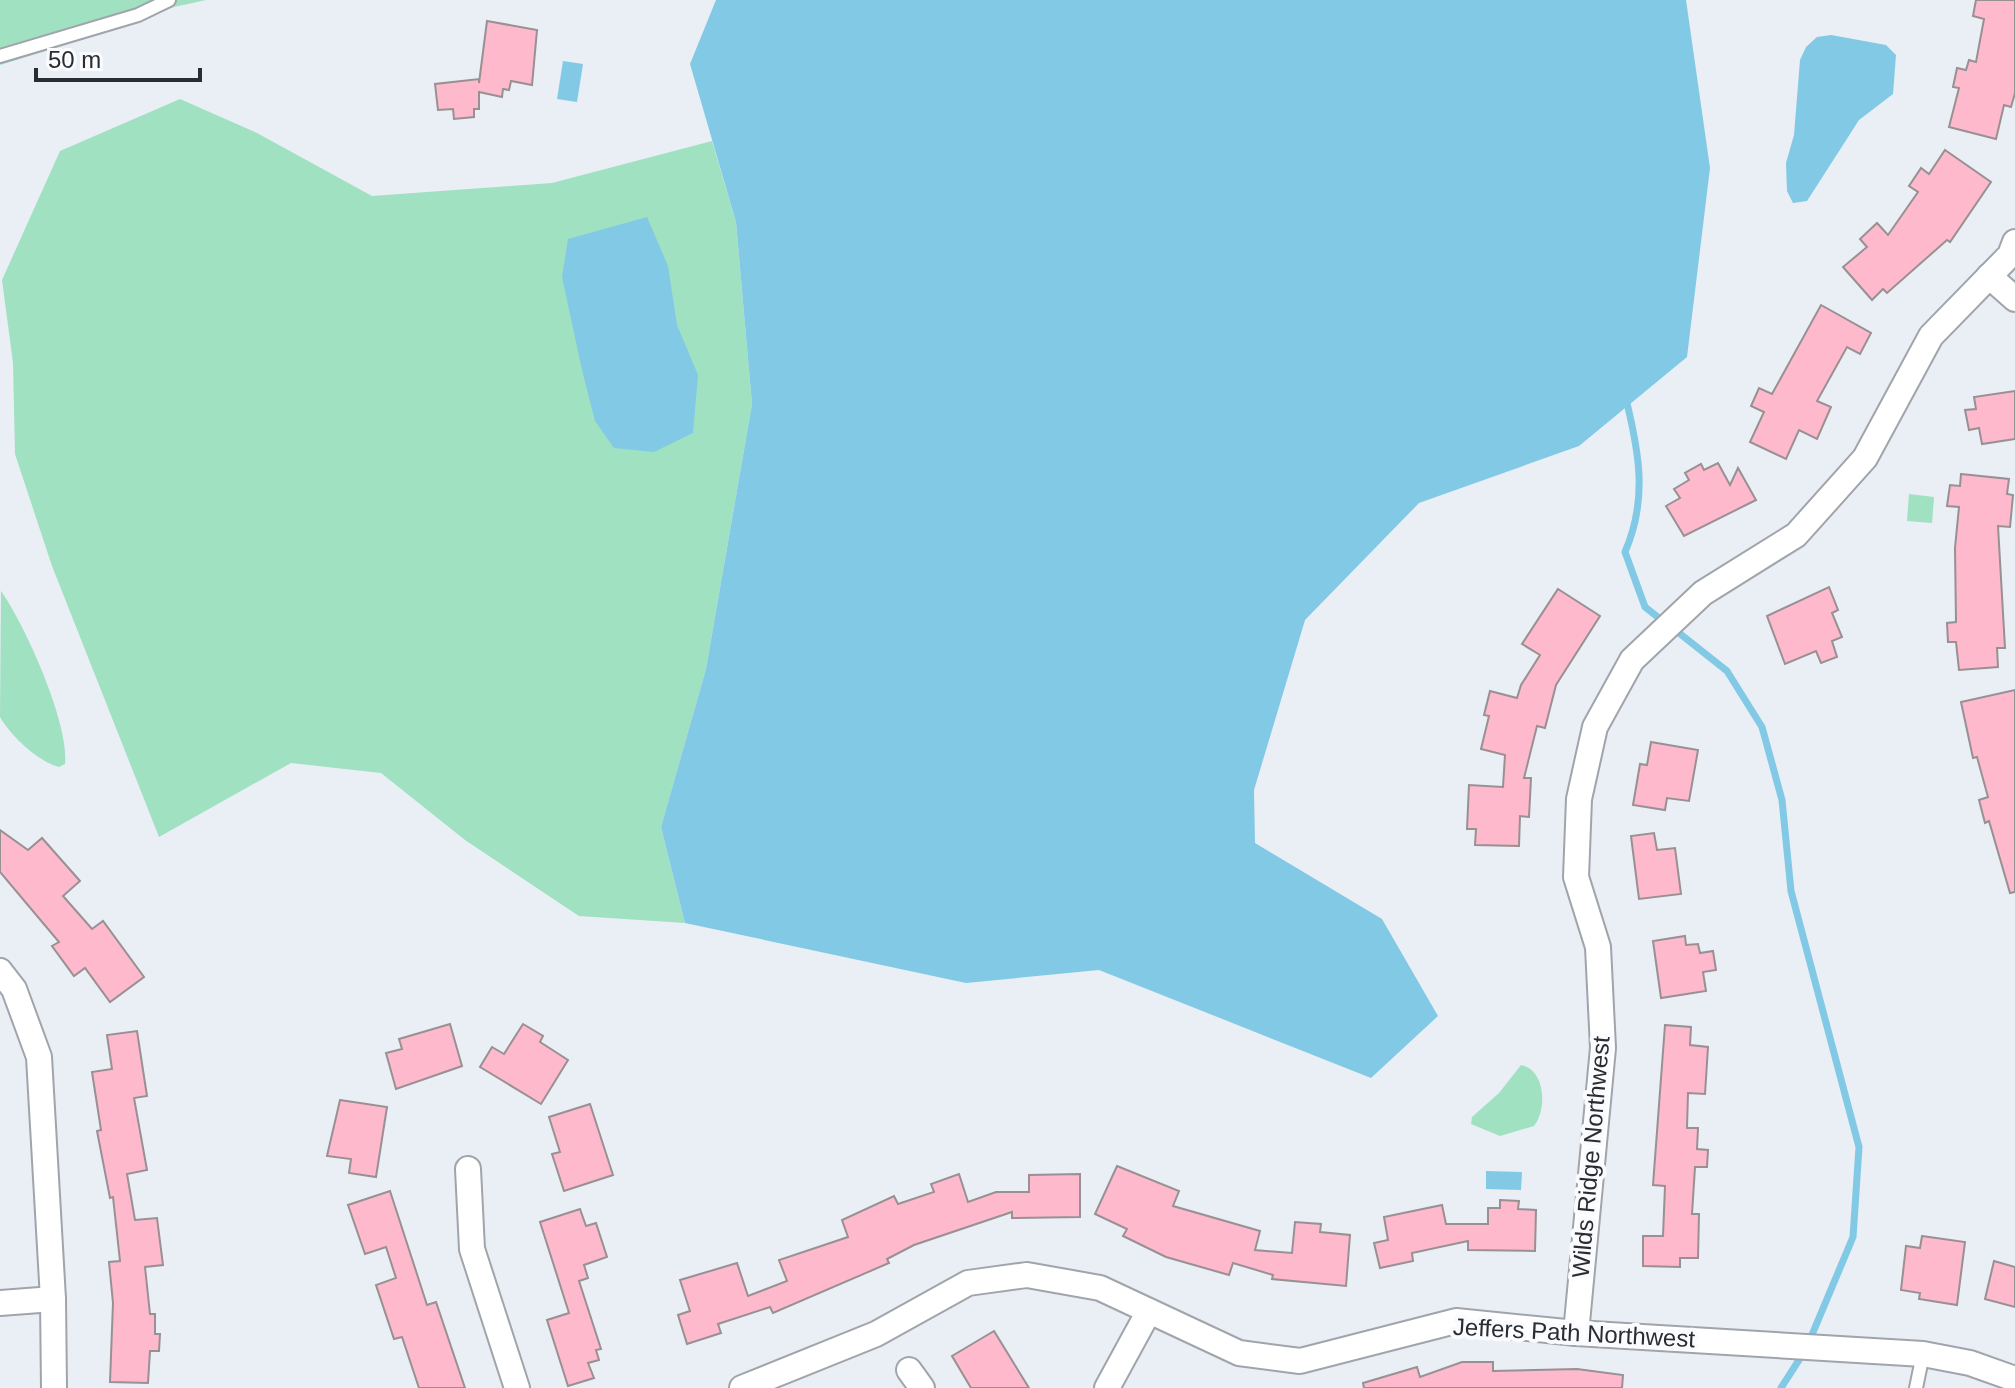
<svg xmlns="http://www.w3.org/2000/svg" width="2015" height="1388" font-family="Helvetica,sans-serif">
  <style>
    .green { fill: #a0e1c2 }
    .water { fill: #82c9e6 }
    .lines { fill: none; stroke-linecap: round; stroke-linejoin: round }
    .stream { stroke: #82c9e6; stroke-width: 7 }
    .building { fill: #feb9cd; stroke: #989092; stroke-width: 2 }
    .service-casing { stroke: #a0a4ab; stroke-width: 16 }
    .minor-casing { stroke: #a0a4ab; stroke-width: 28 }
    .service { stroke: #fff; stroke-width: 12 }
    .minor { stroke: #fff; stroke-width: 24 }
    .labels { text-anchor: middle; stroke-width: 8; stroke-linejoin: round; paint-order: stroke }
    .street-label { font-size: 24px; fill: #2b2c2f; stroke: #fafbfe }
  </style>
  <rect width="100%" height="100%" fill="#eaeef5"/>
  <g class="green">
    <polygon points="0,0 206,0 174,7 120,28 0,65"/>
    <polygon points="180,99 257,133 372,196 552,183 712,141 736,222 752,404 706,669 661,827 685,923 579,916 465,840 381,773 291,763 159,837 52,566 15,454 13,363 2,280 60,151"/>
    <polygon points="1909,494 1934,497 1932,523 1907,521"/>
    <path d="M1,591C25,625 69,723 65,764L59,767C37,761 11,736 0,717Z"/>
    <path d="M1521,1065C1546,1070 1547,1110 1534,1126L1500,1136L1471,1124L1472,1117L1499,1093Z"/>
  </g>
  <g class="water">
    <polygon points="716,0 1686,0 1710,168 1687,357 1579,446 1419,503 1305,620 1254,790 1255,843 1382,919 1438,1016 1371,1078 1099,970 966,983 685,923 661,827 706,669 752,404 736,222 690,64"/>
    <polygon points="1831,35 1886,45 1896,55 1893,94 1859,120 1807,201 1793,203 1787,191 1786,163 1794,135 1800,60 1806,47 1817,37"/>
    <polygon points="563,61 583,64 577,102 557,99"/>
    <polygon points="647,217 668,266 677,325 698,375 693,433 654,452 614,448 595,421 582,370 562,277 568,239"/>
    <polygon points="1486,1171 1522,1172 1521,1190 1486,1189"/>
  </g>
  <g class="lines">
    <g class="stream">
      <path d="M1626,399C1639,452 1648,499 1625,552L1645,607L1664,622"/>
      <polyline points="1674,629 1727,671 1762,727 1782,800 1791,891 1859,1147 1853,1237 1806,1349 1781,1388"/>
    </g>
  </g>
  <g class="building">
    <polygon points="1976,0 2015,0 2015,93 2011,107 2004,105 1996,139 1949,127 1959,88 1953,87 1957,68 1966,70 1969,60 1976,62 1984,19 1973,16"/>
    <polygon points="487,21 537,30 532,85 511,81 509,90 503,89 502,97 479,92 479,109 474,109 474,117 454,119 453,109 438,110 435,84 479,79 479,83"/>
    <polygon points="1945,150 1991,182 1950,242 1947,240 1887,293 1883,289 1872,300 1843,267 1867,247 1860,239 1877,223 1888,235 1918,192 1909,186 1921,168 1929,174"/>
    <polygon points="1821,305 1871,333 1860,354 1847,347 1817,401 1831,407 1817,439 1799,430 1786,459 1750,442 1764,412 1751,406 1759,388 1772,394"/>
    <polygon points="2015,391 2015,439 1982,444 1979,428 1969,430 1965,410 1976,409 1974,397"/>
    <polygon points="1718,463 1730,485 1738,468 1756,500 1684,536 1666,506 1680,498 1674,489 1689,480 1685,473 1701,464 1704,470"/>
    <polygon points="1961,474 2009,479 2007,494 2013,495 2010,527 1998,526 2005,648 1997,648 1998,667 1959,670 1956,642 1948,642 1947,623 1956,622 1955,548 1959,507 1947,506 1950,485 1960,486"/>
    <polygon points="1829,587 1838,610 1832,613 1842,637 1832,641 1837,657 1821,663 1816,651 1785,664 1767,616"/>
    <polygon points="1558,589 1600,616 1556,685 1545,728 1537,726 1524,778 1531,778 1529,817 1520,816 1519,846 1475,845 1476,829 1467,829 1469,785 1503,787 1505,755 1481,749 1489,716 1484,715 1490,691 1517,698 1521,685 1540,655 1522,644"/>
    <polygon points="2015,690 2015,892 2010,893 1989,821 1985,823 1979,800 1988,797 1977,757 1973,758 1961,702"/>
    <polygon points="1651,742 1698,750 1689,801 1667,798 1665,810 1633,805 1640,764 1647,765"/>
    <polygon points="0,830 28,850 42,838 80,881 63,896 92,929 103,921 144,977 110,1002 85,968 74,976 52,946 59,942 0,872"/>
    <polygon points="1654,833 1657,850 1675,848 1681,894 1639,899 1631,836"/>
    <polygon points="1685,936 1686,945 1698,944 1700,953 1713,951 1716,970 1703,972 1706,991 1661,998 1653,941"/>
    <polygon points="450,1024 462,1066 396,1089 386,1053 402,1049 399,1039"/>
    <polygon points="523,1024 543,1036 540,1042 568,1060 541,1104 480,1067 492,1047 504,1054"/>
    <polygon points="1665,1025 1691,1027 1690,1045 1708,1047 1705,1094 1688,1093 1687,1128 1698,1128 1697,1149 1708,1150 1707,1167 1695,1167 1692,1214 1699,1214 1698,1258 1680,1258 1680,1267 1643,1266 1643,1236 1663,1236 1665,1186 1653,1185"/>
    <polygon points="137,1031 147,1096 134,1098 147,1170 127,1174 135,1220 157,1218 163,1265 145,1267 150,1314 155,1314 155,1334 160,1334 159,1351 150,1351 148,1383 110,1382 113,1303 109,1262 120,1261 113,1197 110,1198 97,1131 101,1130 92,1072 112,1069 107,1035"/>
    <polygon points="340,1100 387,1107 376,1177 349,1173 351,1159 327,1156"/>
    <polygon points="590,1104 613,1175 564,1191 552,1154 560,1152 549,1117"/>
    <polygon points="1117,1166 1179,1191 1173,1206 1260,1231 1255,1250 1292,1253 1295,1222 1321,1224 1320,1232 1350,1235 1346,1286 1272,1279 1273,1275 1233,1263 1229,1275 1166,1257 1123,1236 1127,1229 1095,1214"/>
    <polygon points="959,1174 968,1202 996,1192 1029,1192 1029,1175 1080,1174 1080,1217 1012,1218 1012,1212 914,1245 887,1259 889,1263 773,1313 770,1307 718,1324 721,1333 687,1344 678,1315 690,1311 680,1280 737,1263 748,1296 787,1281 779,1260 848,1237 842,1220 894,1196 898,1204 934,1192 931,1184"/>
    <polygon points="390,1191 427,1305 436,1302 465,1388 419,1388 402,1337 394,1339 376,1285 396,1278 386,1247 365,1254 348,1205"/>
    <polygon points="1500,1200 1519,1201 1518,1209 1536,1210 1535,1251 1468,1250 1468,1241 1412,1253 1413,1261 1380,1268 1374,1243 1388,1240 1384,1217 1442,1205 1446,1224 1488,1224 1488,1208 1500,1208"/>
    <polygon points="580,1209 586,1226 596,1223 607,1257 584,1265 588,1278 579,1281 601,1349 596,1350 599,1360 588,1363 594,1378 568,1386 547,1320 569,1313 540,1222"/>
    <polygon points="1922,1236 1965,1242 1957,1305 1919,1299 1920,1293 1901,1290 1906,1246 1920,1248"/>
    <polygon points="1994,1261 2015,1267 2015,1307 1985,1299"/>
    <polygon points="994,1331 1029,1388 971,1388 952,1356"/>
    <polygon points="1462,1362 1493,1362 1493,1371 1577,1369 1623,1375 1622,1388 1364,1388 1363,1383 1417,1367 1420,1377"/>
  </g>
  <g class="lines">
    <g class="service-casing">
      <g id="service">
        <polyline points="0,56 138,15 169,0"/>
        <polyline points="1916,1388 1923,1354"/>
      </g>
    </g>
    <g class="minor-casing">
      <g id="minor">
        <polyline points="1989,276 2015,299"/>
        <polyline points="0,971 14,989 39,1057 53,1299 54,1388"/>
        <polyline points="468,1169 472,1249 517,1388"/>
        <polyline points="0,1303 53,1299"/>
        <polyline points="1576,1333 1603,1048 1598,947 1576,877 1579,799 1595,727 1632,660 1703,593 1796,535 1865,458 1931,336 2010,255 2015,242"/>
        <polyline points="909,1370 922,1388"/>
        <polyline points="742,1388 876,1334 968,1283 1027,1275 1100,1288 1239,1353 1300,1361 1456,1321 1576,1333 1923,1354 1970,1363 2015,1379"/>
        <polyline points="1107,1388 1149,1311"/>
      </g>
    </g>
    <use href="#service" class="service"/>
    <use href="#minor" class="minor"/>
  </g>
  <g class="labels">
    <g class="street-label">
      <text transform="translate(1591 1157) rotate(-85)" y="8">Wilds Ridge Northwest</text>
      <text transform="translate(1574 1333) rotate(3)" y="8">Jeffers Path Northwest</text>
    </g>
  </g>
  <path d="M36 68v12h164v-12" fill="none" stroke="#2b2c2f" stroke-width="4"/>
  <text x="48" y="68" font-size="24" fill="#2b2c2f" stroke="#fafbfe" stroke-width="6" paint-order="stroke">50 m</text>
</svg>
